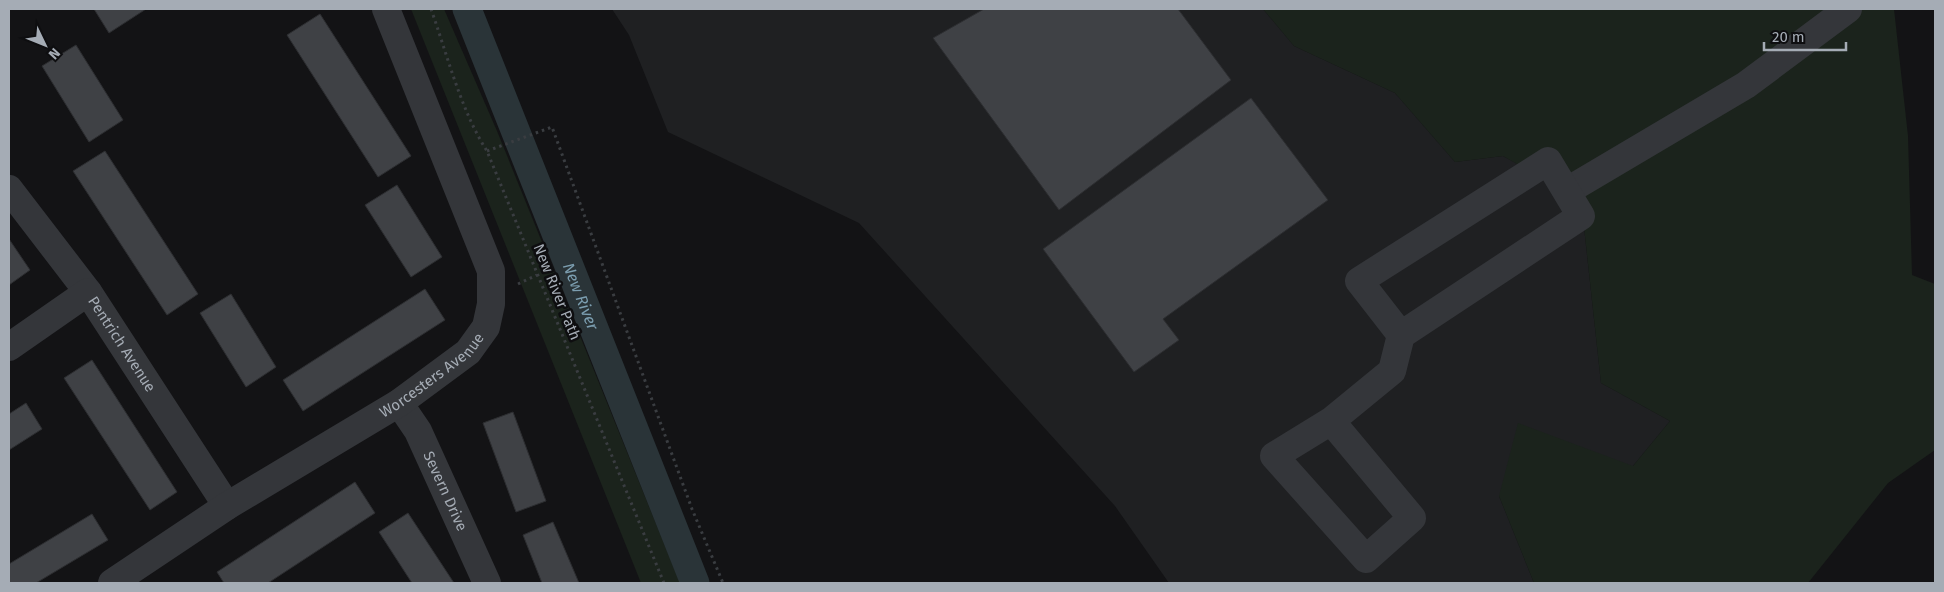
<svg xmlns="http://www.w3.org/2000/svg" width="1944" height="592" font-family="'Fira Sans',sans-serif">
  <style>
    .built { fill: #1f2022 }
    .green { fill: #1b231c }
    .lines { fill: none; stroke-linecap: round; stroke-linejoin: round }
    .canal { stroke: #2a3438; stroke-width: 29 }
    .building { fill: #3f4145; stroke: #2d2e31 }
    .path { stroke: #3a3d41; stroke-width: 3; stroke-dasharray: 2.5 4; stroke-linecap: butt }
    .minor { stroke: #34363a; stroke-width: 28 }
    .labels { text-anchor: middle; stroke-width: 5; stroke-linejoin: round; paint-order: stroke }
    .street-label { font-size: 15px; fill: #a5acb5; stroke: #0e0e10 }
    .water-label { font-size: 16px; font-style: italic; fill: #7c9eb0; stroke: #0e0e10 }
  </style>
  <rect width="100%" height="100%" fill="#131315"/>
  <polygon class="built" points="612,9 1263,9 1294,46 1395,93 1455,162 1503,156 1567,191 1584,227 1601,383 1670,421 1633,466 1499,496 1534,583 1169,583 1115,506 859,223 668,132 629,35"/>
  <g class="green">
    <polygon points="411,9 444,9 497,131 680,583 641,583"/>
    <polygon points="1263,9 1894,9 1908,136 1912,275 1935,284 1935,450 1888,483 1808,583 1534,583 1499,496 1518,423 1633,466 1670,421 1601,383 1584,227 1567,192 1503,156 1455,162 1395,93 1294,46"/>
  </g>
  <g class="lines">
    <path class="canal" id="s1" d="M467,9L695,583"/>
  </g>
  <g class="building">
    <polygon points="94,9 146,9 109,33"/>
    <polygon points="984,9 1178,9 1231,80 1059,210 933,38"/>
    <polygon points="320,14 411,156 378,177 287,35"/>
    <polygon points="76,45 123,120 89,142 42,66"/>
    <polygon points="1251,98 1328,200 1163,319 1179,340 1134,372 1043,249"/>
    <polygon points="105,151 198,294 167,315 73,171"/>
    <polygon points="397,185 442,257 411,277 365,205"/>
    <polygon points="9,239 30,270 9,285"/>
    <polygon points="425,289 445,320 303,411 283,380"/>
    <polygon points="231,294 276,367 246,387 200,313"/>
    <polygon points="92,360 177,492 150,510 64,378"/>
    <polygon points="26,403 42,429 9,450 9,414"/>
    <polygon points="513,412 546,501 516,512 483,423"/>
    <polygon points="355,482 375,513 268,583 224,583 217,572"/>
    <polygon points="408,513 454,583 412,583 379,532"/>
    <polygon points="92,514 108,540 36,583 9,583 9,564"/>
    <polygon points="553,522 579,583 542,583 523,535"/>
  </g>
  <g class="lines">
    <g class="path">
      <path d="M431,9C447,54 461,111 487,151L664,583"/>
      <polyline points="487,151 552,127 692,509 723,583"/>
      <polyline points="518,284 537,275"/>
    </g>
    <g class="minor">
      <path id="s2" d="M9,189L88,292L227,506"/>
      <polyline points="1567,191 1746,85 1848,9"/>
      <polyline points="9,347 88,292"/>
      <path id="s3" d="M399,403L418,431L487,583"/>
      <polyline points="1331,421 1412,518 1366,559 1274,456 1331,421 1392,371 1401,335 1581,216 1548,161 1359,281 1401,335"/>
      <path id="s4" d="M112,583L227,506L399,403L468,352L486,327L491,304V271L386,9"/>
    </g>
  </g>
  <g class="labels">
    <g class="street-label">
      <text transform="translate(557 292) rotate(68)" y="5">New River Path</text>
      <text dy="5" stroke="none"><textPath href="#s2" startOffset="192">Pentrich Avenue</textPath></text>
      <text dy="5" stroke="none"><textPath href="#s4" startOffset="382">Worcesters Avenue</textPath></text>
      <text dy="5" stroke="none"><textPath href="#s3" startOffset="100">Severn Drive</textPath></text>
    </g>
    <g class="water-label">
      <text dy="6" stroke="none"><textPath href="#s1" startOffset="309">New River</textPath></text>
    </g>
  </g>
  <rect width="1944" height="592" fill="none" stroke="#a5acb5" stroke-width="20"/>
  <g transform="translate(45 45) rotate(133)" stroke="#0e0e10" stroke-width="4" paint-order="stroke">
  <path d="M0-4L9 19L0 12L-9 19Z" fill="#a5acb5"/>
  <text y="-8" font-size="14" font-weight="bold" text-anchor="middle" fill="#a5acb5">N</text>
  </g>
  <path d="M1764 42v8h82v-8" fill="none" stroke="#a5acb5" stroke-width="2.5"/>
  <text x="1772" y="42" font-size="15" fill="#a5acb5" stroke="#0e0e10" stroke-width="4" paint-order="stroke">20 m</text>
</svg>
